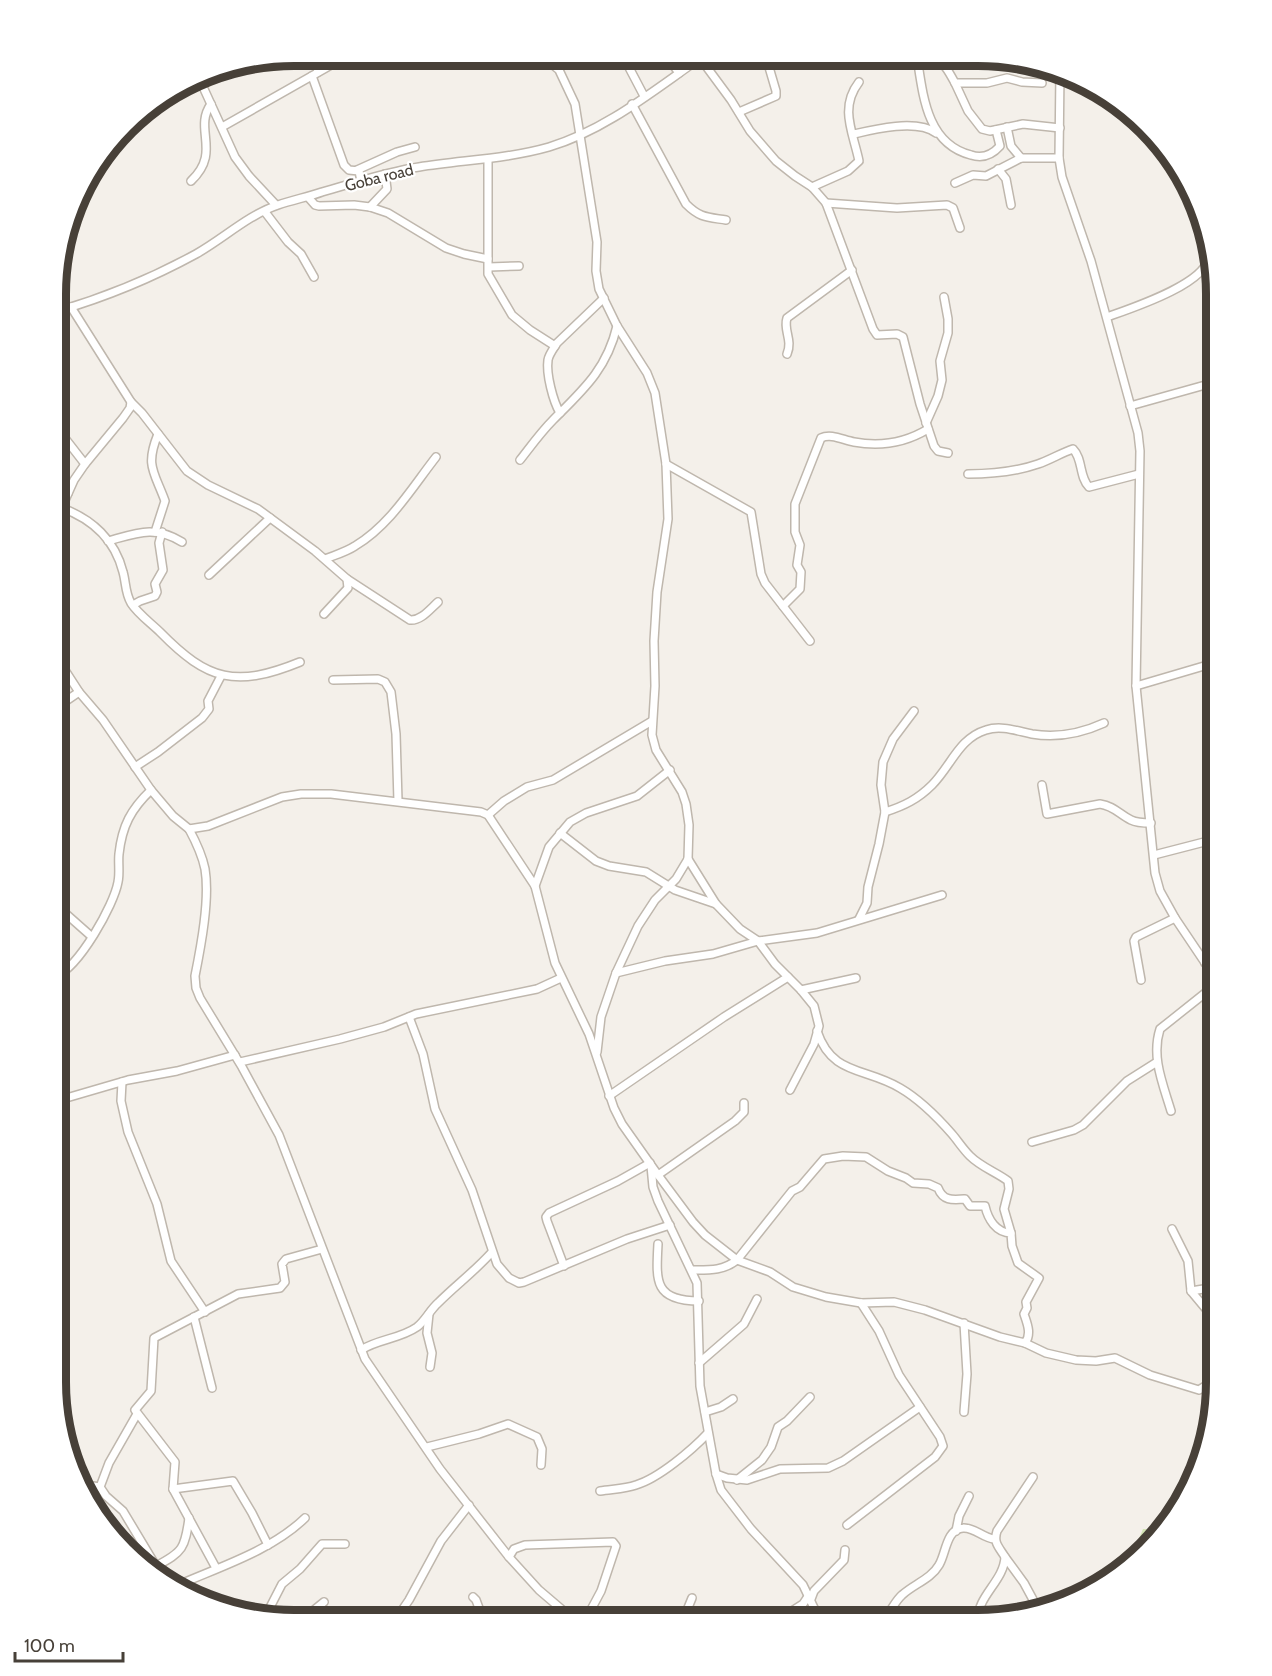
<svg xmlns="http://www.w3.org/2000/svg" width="1272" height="1676" font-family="Cabin,sans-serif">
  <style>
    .wetland { fill: url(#wetland-marsh) }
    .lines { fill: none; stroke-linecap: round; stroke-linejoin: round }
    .minor-casing { stroke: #bfb7ad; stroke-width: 10 }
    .minor { stroke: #fff; stroke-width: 7 }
    .labels { text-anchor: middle; stroke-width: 4.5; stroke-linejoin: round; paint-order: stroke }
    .street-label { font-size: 16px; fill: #474038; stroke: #fff }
    .rim { fill: none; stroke: #474038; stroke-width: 8 }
  </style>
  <defs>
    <pattern id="wetland-marsh" width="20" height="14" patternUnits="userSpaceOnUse" patternTransform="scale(1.5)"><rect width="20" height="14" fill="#d3e5b5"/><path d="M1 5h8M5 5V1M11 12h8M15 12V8" fill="none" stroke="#b6c69c"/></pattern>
  </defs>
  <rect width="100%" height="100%" fill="#f4f0ea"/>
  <polygon class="wetland" points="1143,1529 1163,1530 1136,1561 1127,1567"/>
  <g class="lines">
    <g class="minor-casing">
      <g id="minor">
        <polyline points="315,56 318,72"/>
        <polyline points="542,56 559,70 575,104 597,242 596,271 599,289 617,326 647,373 655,393 666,464 668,519 657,592 654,641 655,686 652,735 656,750 682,792 686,804 689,825 688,859 676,879 655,900 638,926 616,973 601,1017 597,1052"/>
        <polyline points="623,56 644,96"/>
        <polyline points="667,57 679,73"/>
        <path d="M917,57C923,96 927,144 971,155C983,159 992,155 1000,146L996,130"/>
        <path d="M933,57C944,62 949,72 955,83H987L1007,78L1022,82L1042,83"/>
        <polyline points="700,58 731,100 750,131 776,161 795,176 812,187 826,203 873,329 877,335 897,334 903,337 920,404 934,446 938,451 948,453"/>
        <polyline points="1060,71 1059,158 1062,177 1091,261 1138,433 1140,451 1136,686 1155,873 1160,891 1175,918 1216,979"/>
        <polyline points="312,76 344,165 349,170 359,171 361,181"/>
        <polyline points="199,78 235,157 249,176 276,205"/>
        <polyline points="955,83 968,111 982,129 990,131 1023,124 1060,128"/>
        <path d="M632,104L686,204C700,218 707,217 726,220"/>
        <polyline points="739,112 776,96 776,91 766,57"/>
        <polyline points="222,127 347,56"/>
        <polyline points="1007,127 1011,146 1021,158"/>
        <path d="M854,134C875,129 917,119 936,133"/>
        <polyline points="488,159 488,274 512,315 530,330 555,346"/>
        <polyline points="998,169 1006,179 1011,205"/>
        <polyline points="357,170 397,152 415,147"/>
        <path d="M191,181C222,152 193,129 211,104"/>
        <polyline points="955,183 973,175 986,176 1021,158 1059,158"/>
        <path d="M812,187L848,171L859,161C853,132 839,108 859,82"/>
        <polyline points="308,197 315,205 319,206 354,205 370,207 388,213 446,248 464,254 488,259"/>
        <polyline points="826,203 897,208 947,205 953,208 960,228"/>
        <polyline points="370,207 387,189 385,174"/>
        <polyline points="265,212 288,242 301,254 314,277"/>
        <polyline points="489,267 519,266"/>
        <path d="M58,311C106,297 152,278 196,254C223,239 248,215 278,205C292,200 308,197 322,192C354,183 386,172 419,167C462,160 507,159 549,147C606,130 654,90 702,57"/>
        <path d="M1107,317C1129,309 1207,284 1208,257"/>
        <path d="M787,354C793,340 783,330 787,318L852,270"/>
        <polyline points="131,402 142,413 187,471 208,485 258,509 315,551 347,579 348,588 324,614"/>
        <polyline points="1130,406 1216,382"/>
        <path d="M560,413C553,401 546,374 548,360C549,354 554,348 557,343L604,298"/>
        <polyline points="926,423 938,396 942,380 940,361 948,333 948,319 944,297"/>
        <polyline points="57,428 85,464"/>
        <path d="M520,460C531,446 541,432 553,420C583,390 607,369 617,326"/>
        <polyline points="666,464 751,512 761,574 765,583 810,641"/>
        <path d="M968,474C992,474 1015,472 1038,464C1050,460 1061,453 1073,449C1083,459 1079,477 1089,487L1139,474"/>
        <polyline points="57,492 68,493"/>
        <path d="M62,508C92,519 115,540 123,572C126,582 125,593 131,603C138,614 151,623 160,632C208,681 236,688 300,662"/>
        <polyline points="57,518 74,480 85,464 123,418 130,408 131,402 71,307"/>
        <path d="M155,532L165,501C154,471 145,466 158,434"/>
        <path d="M108,541C137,533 155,525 182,542"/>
        <path d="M325,559C335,555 346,552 355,546C390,525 411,489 436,457"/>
        <polyline points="209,575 270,518"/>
        <path d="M347,579L410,620C421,621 430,609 438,602"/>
        <polyline points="133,605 140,601 155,596 157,592 155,584 163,570 159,543 162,532"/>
        <path d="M783,606L800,589L801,572L797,565L800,545L795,532V504L821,438C831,433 843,440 854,442C881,447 905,443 928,429"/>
        <polyline points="57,658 79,692 103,720 151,790 173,816 189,829 208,826 282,797 301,794 331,794 481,812 488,815 535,886 555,963 589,1034 614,1108 622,1124 658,1175 693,1222 705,1235 737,1260 770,1272 793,1287 826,1297 861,1303 894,1302 925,1310 1000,1337 1025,1343 1046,1353 1076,1360 1096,1361 1115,1358 1150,1375 1199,1390 1216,1379"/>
        <polyline points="333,680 378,679 385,682 391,692 396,734 398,801"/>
        <polyline points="1136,686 1204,666 1216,665"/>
        <polyline points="57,707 79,692"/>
        <polyline points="135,767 158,752 202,718 209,709 208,701 221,676"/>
        <path d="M1042,785L1047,814L1100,804C1114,806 1119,814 1131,820C1137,823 1144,823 1151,823"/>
        <path d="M885,812C904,806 918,799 932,785C951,766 959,738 986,730C1001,725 1017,731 1032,734C1056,738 1082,733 1104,723"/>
        <polyline points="488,815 504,801 527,787 553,780 652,721"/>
        <path d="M189,829C196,842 202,854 205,869C210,899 201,946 195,976L196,988L200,998L242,1067L279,1135L365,1359L440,1469L509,1557L539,1590L573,1619"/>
        <polyline points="560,833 596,861 609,866 646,872 675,890 716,904"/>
        <polyline points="1154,855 1216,839"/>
        <polyline points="688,859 716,904 740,929 758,941 775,964 801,990 814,1006 819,1026 814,1044 790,1090"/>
        <polyline points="535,886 549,847 570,822 586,813 637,796 670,770"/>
        <polyline points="56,905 91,936"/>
        <polyline points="859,919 867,903 868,887 879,844 885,812 881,785 883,762 893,739 914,711"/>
        <polyline points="1205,963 1216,955"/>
        <polyline points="616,973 665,961 713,954 758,941 817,933 942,895"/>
        <path d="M56,976C79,967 114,905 118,882C120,873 118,863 119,854C122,826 131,809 151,790"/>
        <polyline points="1141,980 1134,941 1136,937 1175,918"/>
        <polyline points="801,990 856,978"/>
        <polyline points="409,1017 423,1054 435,1109 472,1190 497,1264 509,1278 519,1283 524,1282 627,1239 670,1225"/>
        <path d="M817,1031C832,1076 865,1067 900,1088C919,1099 938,1118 952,1134C958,1141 963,1149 970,1156C981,1167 996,1172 1008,1181L1009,1189L1004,1209L1011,1233"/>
        <polyline points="240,1062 340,1039 384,1027 416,1014 537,989 561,978"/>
        <polyline points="122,1082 121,1101 128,1132 157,1204 171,1261 205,1312"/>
        <polyline points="609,1096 724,1017 788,977"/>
        <polyline points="56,1101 128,1080 177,1071 235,1055"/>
        <path d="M1171,1111C1163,1084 1151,1057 1160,1029L1209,990L1213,976"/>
        <polyline points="1032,1142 1074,1130 1083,1125 1127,1081 1157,1062"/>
        <polyline points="651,1166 653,1187 658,1201 697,1283 700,1386 716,1474 721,1490 751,1529 803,1585 815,1610 823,1620"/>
        <polyline points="658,1175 735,1121 744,1112 744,1103"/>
        <polyline points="1172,1229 1188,1261 1191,1291 1216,1321"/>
        <path d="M658,1244C656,1281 654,1301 699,1301"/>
        <polyline points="564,1266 547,1221 546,1217 549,1213 618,1181 650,1163"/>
        <path d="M692,1270C709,1270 723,1271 737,1260L792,1191L800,1187L824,1159L843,1156L866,1157L888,1171L906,1178L913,1183L929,1184L938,1188C943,1201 952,1200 965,1199L970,1206H985C988,1219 996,1233 1011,1233L1012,1246L1018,1263L1039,1278L1026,1302L1027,1308L1024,1314C1027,1323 1032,1334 1025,1343"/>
        <polyline points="56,1271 65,1275"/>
        <polyline points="1191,1291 1216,1287"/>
        <polyline points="429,1314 427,1333 432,1353 430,1367"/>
        <polyline points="194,1317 212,1388"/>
        <polyline points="964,1323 967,1374 964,1412"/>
        <path d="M361,1350C378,1339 400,1339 417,1327C425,1321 430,1310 438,1303C456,1285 475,1271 492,1252"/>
        <polyline points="699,1363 744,1324 757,1299"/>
        <polyline points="705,1412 721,1407 733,1399"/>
        <polyline points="137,1414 109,1463 100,1487 106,1496 123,1511 156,1566 160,1579"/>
        <polyline points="427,1447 479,1434 508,1424 537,1437 542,1449 541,1465"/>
        <polyline points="716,1474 727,1478 747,1480 780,1469 828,1468 843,1461 920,1407"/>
        <polyline points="737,1480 762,1460 771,1447 778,1427 787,1421 810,1397"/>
        <polyline points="79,1484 100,1487"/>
        <polyline points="173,1489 233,1481 252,1513 268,1545"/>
        <path d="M600,1491C612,1489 625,1489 636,1485C659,1478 692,1450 708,1433"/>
        <polyline points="847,1525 935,1457 943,1446 940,1437 899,1375 879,1331 861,1303"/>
        <polyline points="956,1531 959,1516 969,1496"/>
        <polyline points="509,1557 514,1549 525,1545 613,1542 616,1546 601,1591 586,1619"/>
        <polyline points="1005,1557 1024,1583 1037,1607"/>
        <path d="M156,1566C183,1552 185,1548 189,1518"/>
        <polyline points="216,1568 173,1489 175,1462 135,1410 151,1391 154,1338 238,1294 280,1288 285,1282 282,1264 286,1259 322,1249"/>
        <path d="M176,1586C219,1567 271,1551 305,1518"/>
        <polyline points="473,1597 476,1600 483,1619"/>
        <polyline points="811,1599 814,1591 844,1560 845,1550"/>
        <polyline points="264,1619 282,1584 300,1569 322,1544 345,1544"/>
        <polyline points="303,1619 324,1602"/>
        <polyline points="396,1619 409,1600 441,1541 469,1505"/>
        <polyline points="683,1620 692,1598"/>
        <polyline points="778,1620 803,1604 809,1595"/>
        <path d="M882,1620C891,1613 894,1602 902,1595C914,1584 931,1579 939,1565C946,1554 946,1529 963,1528C974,1527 983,1538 994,1539"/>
        <path d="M978,1620C977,1596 1004,1581 1005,1557C999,1547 993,1543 997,1531L1033,1477"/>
      </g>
    </g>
    <use href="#minor" class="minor"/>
  </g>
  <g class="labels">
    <g class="street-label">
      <text transform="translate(379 177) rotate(-14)" y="6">Goba road</text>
    </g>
  </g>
  <path d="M0 0H1272V1676H0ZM294 66H978A228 228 0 0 1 1206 294V1382A228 228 0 0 1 978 1610H294A228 228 0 0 1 66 1382V294A228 228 0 0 1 294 66Z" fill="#fff" fill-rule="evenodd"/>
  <path class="rim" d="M294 66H978A228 228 0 0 1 1206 294V1382A228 228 0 0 1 978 1610H294A228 228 0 0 1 66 1382V294A228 228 0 0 1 294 66Z"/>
  <path d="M15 1652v9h108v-9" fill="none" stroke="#474038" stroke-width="3"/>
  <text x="24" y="1652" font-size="18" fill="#474038" stroke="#ffffff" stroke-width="4.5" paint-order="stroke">100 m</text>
</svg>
